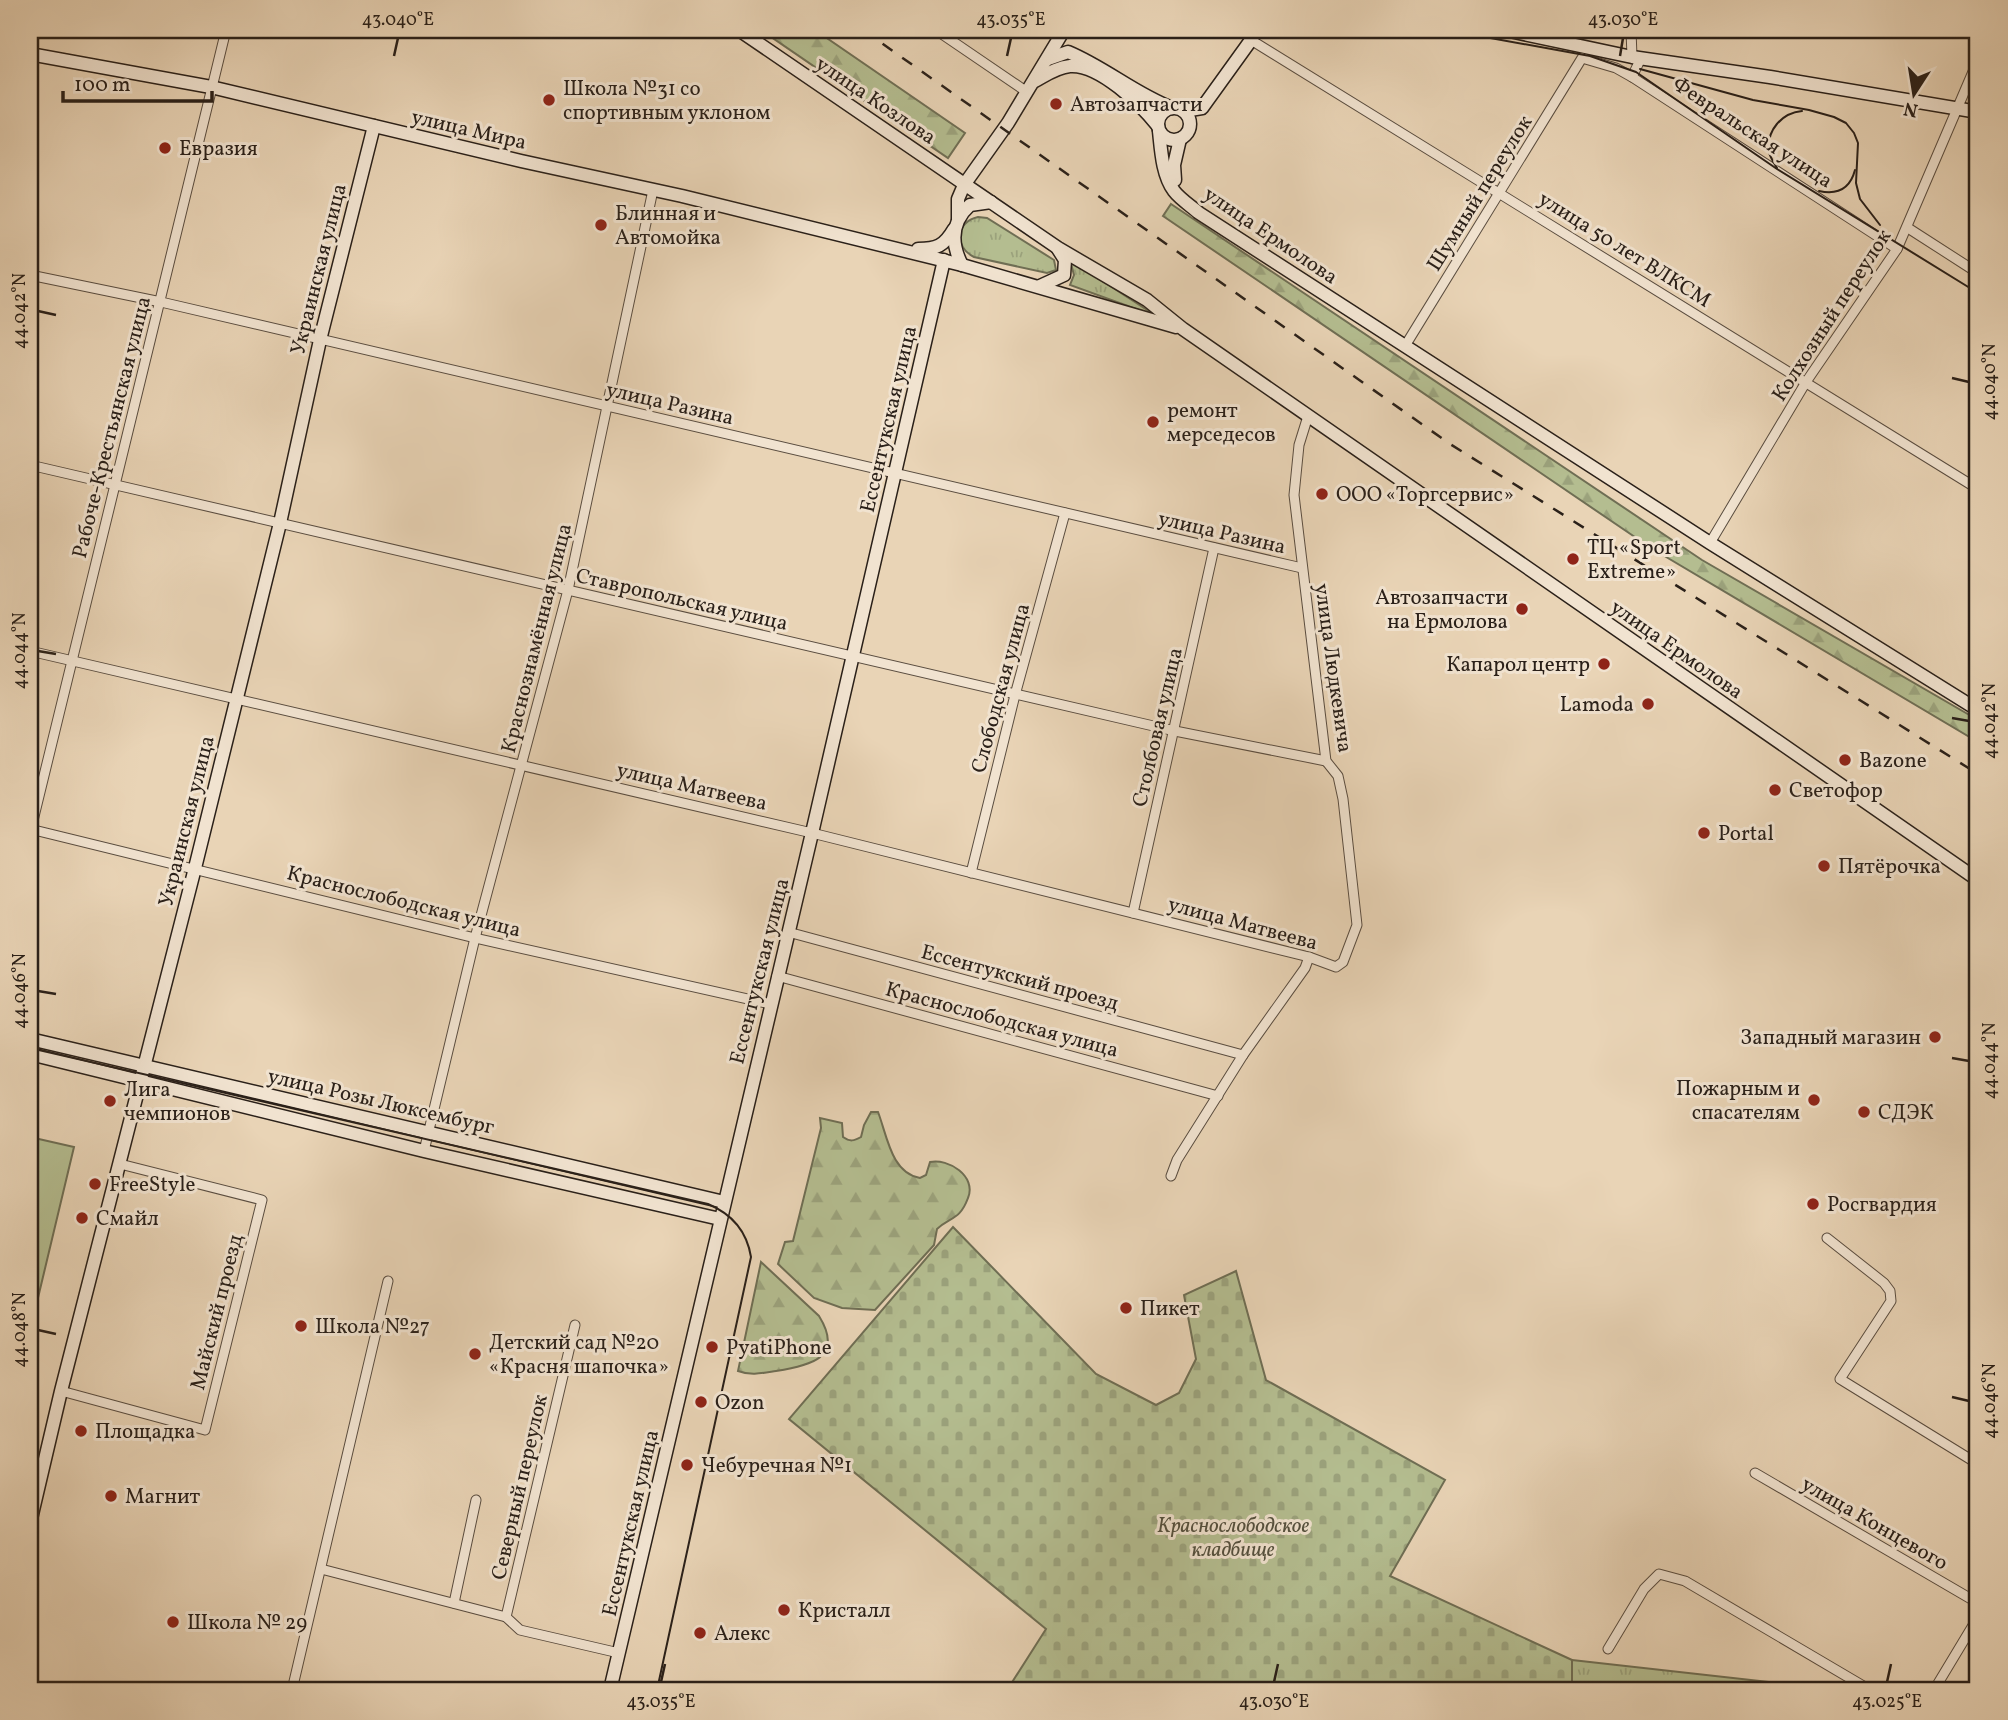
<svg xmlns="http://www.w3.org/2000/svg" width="2008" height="1720" font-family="Vollkorn,serif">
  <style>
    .grass { fill: url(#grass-tufts); stroke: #6f6e54; stroke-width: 2 }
    .forest { fill: url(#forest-firs); stroke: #6f6e54; stroke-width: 2 }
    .cemetery { fill: url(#cemetery-stones); stroke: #6f6e54; stroke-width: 2 }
    .green { fill: #b4bd90; stroke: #6f6e54; stroke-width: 2 }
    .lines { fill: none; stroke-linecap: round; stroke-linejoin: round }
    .street-casing { stroke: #5a4d40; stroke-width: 11 }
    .secondary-casing { stroke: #2a2019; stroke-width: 15 }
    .street { stroke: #f1e3d0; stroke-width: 9 }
    .secondary { stroke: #f1e3d0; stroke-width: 12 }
    .tram { stroke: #2a2019; stroke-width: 2 }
    .rail { stroke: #2a2019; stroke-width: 2.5; stroke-dasharray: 12 12; stroke-linecap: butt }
    .ticks { fill: none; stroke: #2a2019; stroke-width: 2.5 }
    .poi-dot { fill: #8f2418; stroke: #f1e3d0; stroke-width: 2.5 }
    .labels { text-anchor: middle; stroke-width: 6; stroke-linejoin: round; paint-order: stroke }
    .poi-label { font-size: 21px; fill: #2a2019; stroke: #f1e3d0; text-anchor: start }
    .street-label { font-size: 21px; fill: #2a2019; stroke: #f1e3d0 }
    .park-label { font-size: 21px; font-style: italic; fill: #534f3d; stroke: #f1e3d0 }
    .neatline { fill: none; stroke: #2a2019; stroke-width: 2.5 }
    .ticks-label { font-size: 18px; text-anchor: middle; fill: #2a2019 }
  </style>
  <defs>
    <pattern id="grass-tufts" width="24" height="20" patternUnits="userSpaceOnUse" patternTransform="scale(1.75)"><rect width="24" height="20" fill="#b4bd90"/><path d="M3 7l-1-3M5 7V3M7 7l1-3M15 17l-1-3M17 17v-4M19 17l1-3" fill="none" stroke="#9ba27c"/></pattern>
    <pattern id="forest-firs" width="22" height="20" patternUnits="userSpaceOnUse" patternTransform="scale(1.75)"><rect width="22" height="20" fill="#b4bd90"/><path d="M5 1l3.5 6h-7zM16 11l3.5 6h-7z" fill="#9ba27c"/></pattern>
    <pattern id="cemetery-stones" width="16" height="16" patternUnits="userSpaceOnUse" patternTransform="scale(1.75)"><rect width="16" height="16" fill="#b4bd90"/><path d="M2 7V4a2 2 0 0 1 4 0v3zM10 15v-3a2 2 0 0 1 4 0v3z" fill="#9ba27c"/></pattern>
  </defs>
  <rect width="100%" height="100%" fill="#e9d4b6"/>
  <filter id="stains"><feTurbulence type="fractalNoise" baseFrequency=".00286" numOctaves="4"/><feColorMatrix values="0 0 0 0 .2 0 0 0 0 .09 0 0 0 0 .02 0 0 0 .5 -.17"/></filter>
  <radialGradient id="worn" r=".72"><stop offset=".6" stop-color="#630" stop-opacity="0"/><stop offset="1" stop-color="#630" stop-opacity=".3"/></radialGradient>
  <g class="grass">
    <path d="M978,217L987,218L1054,260L1056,270L1047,273L974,257C954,247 955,222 978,217Z"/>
    <polygon points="1070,260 1158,317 1070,285 1074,275"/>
    <polygon points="1572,1660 1795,1685 1803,1690 1572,1690"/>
  </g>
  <g class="forest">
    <polygon points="761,30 815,30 965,133 948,158"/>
    <polygon points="1171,204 1702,560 1978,720 1978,742 1651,548 1163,216"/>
    <path d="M871,1112H878C887,1135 891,1173 920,1178L926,1175L930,1162C948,1158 977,1176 968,1198C960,1220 950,1217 937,1229L934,1245L875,1310L842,1308L814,1298L778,1264L785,1242L793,1241L821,1128L820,1118L842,1123L843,1137C850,1142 854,1141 861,1137L864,1125Z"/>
    <path d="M761,1262L819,1316C845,1358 809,1366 776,1371C763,1373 751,1376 738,1371Z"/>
  </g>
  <polygon class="cemetery" points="953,1227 1096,1374 1156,1405 1179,1393 1196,1359 1184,1295 1236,1271 1266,1380 1445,1480 1390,1576 1572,1660 1572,1690 972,1690 972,1686 1009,1687 1046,1629 789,1419"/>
  <polygon class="green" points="30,1137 74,1147 37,1302 30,1300"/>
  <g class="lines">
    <g class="street-casing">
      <g id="street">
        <polyline points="936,30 1027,92"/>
        <polyline points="1631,30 1632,57"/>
        <polyline points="1251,40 1978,489"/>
        <polyline points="1632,77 1641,58"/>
        <polyline points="1908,228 1978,273"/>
        <polyline points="30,275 161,302 1302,568"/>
        <polyline points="1405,346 1582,58 1616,68 1632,77 1897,249"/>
        <polyline points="30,465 1175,731 1326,761"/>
        <polyline points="1710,543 1806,382 1897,249 1978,60"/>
        <polyline points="30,651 812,833 1309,957 1336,967 1343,962 1357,925 1343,799 1338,776 1326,761 1294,495 1299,445 1308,416"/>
        <polyline points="30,829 475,938 770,1004"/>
        <polyline points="30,833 226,30"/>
        <polyline points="971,873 1015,695 1065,513"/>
        <polyline points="1133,913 1214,548"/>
        <polyline points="788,932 1243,1055"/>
        <polyline points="777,976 1218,1096"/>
        <polyline points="424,1151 475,938 568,590 653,190"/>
        <polyline points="1171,1176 1177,1160 1243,1055 1305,968 1309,957"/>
        <polyline points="1827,1238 1884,1283 1890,1291 1891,1301 1840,1379 1978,1464"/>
        <polyline points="61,1391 205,1430 262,1200 120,1164"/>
        <polyline points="1755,1473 1978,1603"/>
        <polyline points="321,1569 506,1617 520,1630 619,1653"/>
        <polyline points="454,1603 476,1500"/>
        <polyline points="506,1617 575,1325"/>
        <polyline points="1608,1649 1644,1589 1659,1574 1685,1581 1870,1690"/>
        <polyline points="30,1688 38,1690"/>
        <polyline points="292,1690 388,1281"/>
        <polyline points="1934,1690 1978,1617"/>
      </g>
    </g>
    <g class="secondary-casing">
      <g id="secondary">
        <polyline points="739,30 1058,248 1147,300 1183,329 1978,880"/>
        <polyline points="1505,30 1632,57 1770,77 1978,112"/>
        <polyline points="30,54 211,87 521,161 682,196 962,265 1176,327"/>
        <path d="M1048,59L1068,52C1106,68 1135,94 1172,108"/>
        <path d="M1035,81C1046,75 1057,67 1070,66C1100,64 1141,105 1158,126"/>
        <circle cx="1174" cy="124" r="16"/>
        <polyline points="1184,111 1202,108 1251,40 1256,30"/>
        <path d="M1159,131C1161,149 1162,175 1174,191C1180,199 1191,206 1199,213L1710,543L1978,710"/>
        <polyline points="1175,180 1174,165 1180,139"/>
        <polyline points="958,219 958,199 964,185 1008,123 1064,30"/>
        <path d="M918,249C937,249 944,246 954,229"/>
        <path d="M962,265C951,244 951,222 970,205L991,202"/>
        <polyline points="1040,286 1064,275 1065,260 1058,249"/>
        <polyline points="30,1039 724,1202"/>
        <polyline points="30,1054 424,1151 720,1219"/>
        <polyline points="30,1523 61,1391 195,868 280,523 320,340 374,126"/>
        <polyline points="610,1690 812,833 944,260"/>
      </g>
    </g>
    <use href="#street" class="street"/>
    <use href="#secondary" class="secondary"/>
    <g class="tram">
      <polyline points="1446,30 1590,56 1636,72 1777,169 1978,293"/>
      <polyline points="1640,69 1753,100 1809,110 1834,117 1846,123 1854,133 1858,143 1856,183 1860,199 1880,225"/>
      <path d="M1777,168C1774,163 1770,157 1769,152C1766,130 1782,113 1802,111"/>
      <path d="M1819,191C1837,195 1850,189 1855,170"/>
      <path d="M30,1048L708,1204C732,1214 747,1232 751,1257L657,1690"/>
    </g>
    <polyline class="rail" points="863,30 1450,444 1978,774"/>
  </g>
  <path class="ticks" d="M394,56L398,38M1007,56L1011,38M1620,56L1623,38M38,311L56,315M1952,378L1969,382M38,651L56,654M1952,718L1969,721M38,991L56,994M1952,1058L1969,1061M38,1330L56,1334M1952,1397L1969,1401M661,1682L665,1664M1274,1682L1278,1664M1887,1682L1891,1664"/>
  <g class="poi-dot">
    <circle cx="549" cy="100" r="7"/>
    <circle cx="1056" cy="104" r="7"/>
    <circle cx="165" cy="148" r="7"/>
    <circle cx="601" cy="225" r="7"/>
    <circle cx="1153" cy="422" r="7"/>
    <circle cx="1322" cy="494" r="7"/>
    <circle cx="1573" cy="559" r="7"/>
    <circle cx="1522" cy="609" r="7"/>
    <circle cx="1604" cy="664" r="7"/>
    <circle cx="1648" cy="704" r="7"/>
    <circle cx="1845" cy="760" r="7"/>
    <circle cx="1775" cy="790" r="7"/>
    <circle cx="1704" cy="833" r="7"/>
    <circle cx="1824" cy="866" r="7"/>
    <circle cx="1935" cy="1037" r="7"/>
    <circle cx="1814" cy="1100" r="7"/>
    <circle cx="110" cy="1101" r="7"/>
    <circle cx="1864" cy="1112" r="7"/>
    <circle cx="95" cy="1184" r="7"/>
    <circle cx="1813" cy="1204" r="7"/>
    <circle cx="82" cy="1218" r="7"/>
    <circle cx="1126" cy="1308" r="7"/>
    <circle cx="301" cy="1326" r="7"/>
    <circle cx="712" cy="1347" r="7"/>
    <circle cx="475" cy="1354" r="7"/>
    <circle cx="701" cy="1402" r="7"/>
    <circle cx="81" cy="1431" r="7"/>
    <circle cx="687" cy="1465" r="7"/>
    <circle cx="111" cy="1496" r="7"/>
    <circle cx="784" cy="1610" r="7"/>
    <circle cx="173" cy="1622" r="7"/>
    <circle cx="700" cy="1633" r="7"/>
  </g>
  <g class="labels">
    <g class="poi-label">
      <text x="563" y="95">Школа №31 со<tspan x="563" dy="24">спортивным уклоном</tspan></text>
      <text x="1070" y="111">Автозапчасти</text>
      <text x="179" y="155">Евразия</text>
      <text x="615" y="220">Блинная и<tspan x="615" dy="24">Автомойка</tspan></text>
      <text x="1167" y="417">ремонт<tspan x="1167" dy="24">мерседесов</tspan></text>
      <text x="1336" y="501">ООО «Торгсервис»</text>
      <text x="1587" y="554">ТЦ «Sport<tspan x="1587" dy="24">Extreme»</tspan></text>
      <text x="1508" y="604" text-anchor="end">Автозапчасти<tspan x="1508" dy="24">на Ермолова</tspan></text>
      <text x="1590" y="671" text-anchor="end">Капарол центр</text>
      <text x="1634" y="711" text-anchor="end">Lamoda</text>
      <text x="1859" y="767">Bazone</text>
      <text x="1789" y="797">Светофор</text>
      <text x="1718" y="840">Portal</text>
      <text x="1838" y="873">Пятёрочка</text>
      <text x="1921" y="1044" text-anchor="end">Западный магазин</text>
      <text x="1800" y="1095" text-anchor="end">Пожарным и<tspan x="1800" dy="24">спасателям</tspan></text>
      <text x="124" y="1096">Лига<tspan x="124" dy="24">чемпионов</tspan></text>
      <text x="1878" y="1119">СДЭК</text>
      <text x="109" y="1191">FreeStyle</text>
      <text x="1827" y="1211">Росгвардия</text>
      <text x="96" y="1225">Смайл</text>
      <text x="1140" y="1315">Пикет</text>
      <text x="315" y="1333">Школа №27</text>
      <text x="489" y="1349">Детский сад №20<tspan x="489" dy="24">«Красня шапочка»</tspan></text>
      <text x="726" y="1354">PyatiPhone</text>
      <text x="715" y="1409">Ozon</text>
      <text x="95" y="1438">Площадка</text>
      <text x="701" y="1472">Чебуречная №1</text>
      <text x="125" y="1503">Магнит</text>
      <text x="798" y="1617">Кристалл</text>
      <text x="187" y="1629">Школа № 29</text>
      <text x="714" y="1640">Алекс</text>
    </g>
    <g class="street-label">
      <text transform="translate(876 100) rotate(34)" y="7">улица Козлова</text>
      <text transform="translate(469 129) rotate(13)" y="7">улица Мира</text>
      <text transform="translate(1753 132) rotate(33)" y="7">Февральская улица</text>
      <text transform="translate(1479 193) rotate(-58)" y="7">Шумный переулок</text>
      <text transform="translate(1271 235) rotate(34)" y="7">улица Ермолова</text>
      <text transform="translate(1625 249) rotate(32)" y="7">улица 50 лет ВЛКСМ</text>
      <text transform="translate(318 269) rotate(-76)" y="7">Украинская улица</text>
      <text transform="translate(1831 315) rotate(-57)" y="7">Колхозный переулок</text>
      <text transform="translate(670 403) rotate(13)" y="7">улица Разина</text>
      <text transform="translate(888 419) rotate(-77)" y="7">Ессентукская улица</text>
      <text transform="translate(111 427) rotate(-76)" y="7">Рабоче-Крестьянская улица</text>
      <text transform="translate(1222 532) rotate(13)" y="7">улица Разина</text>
      <text transform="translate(682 599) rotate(13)" y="7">Ставропольская улица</text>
      <text transform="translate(536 638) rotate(-76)" y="7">Краснознамённая улица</text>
      <text transform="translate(1677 649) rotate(35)" y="7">улица Ермолова</text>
      <text transform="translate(1334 668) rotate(82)" y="7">улица Людкевича</text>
      <text transform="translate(1000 688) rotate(-75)" y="7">Слободская улица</text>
      <text transform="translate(1157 727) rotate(-77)" y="7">Столбовая улица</text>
      <text transform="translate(692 786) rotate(13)" y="7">улица Матвеева</text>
      <text transform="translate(186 821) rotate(-76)" y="7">Украинская улица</text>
      <text transform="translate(404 901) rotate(14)" y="7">Краснослободская улица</text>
      <text transform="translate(1243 923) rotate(15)" y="7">улица Матвеева</text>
      <text transform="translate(759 971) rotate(-76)" y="7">Ессентукская улица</text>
      <text transform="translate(1020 977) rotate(15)" y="7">Ессентукский проезд</text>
      <text transform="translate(1002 1019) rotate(15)" y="7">Краснослободская улица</text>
      <text transform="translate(381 1101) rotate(13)" y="7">улица Розы Люксембург</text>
      <text transform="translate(216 1312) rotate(-76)" y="7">Майский проезд</text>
      <text transform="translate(519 1487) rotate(-77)" y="7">Северный переулок</text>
      <text transform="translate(630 1523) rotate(-77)" y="7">Ессентукская улица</text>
      <text transform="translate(1875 1523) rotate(30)" y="7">улица Концевого</text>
    </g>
    <g class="park-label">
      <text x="1233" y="1532">Краснослободское<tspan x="1233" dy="24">кладбище</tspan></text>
    </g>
  </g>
  <rect width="2008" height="1720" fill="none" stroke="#e9d4b6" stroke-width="77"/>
  <g transform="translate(1914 94) rotate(192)" stroke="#f1e3d0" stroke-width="5" paint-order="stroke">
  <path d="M0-5L12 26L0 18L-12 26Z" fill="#2a2019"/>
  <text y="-10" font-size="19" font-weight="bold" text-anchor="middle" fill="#2a2019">N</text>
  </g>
  <path d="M63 91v10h149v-10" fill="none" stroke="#2a2019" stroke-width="3.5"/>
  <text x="74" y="91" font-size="21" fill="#2a2019" stroke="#f1e3d0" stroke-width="5" paint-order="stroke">100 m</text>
  <rect x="38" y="38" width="1931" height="1644" class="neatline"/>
  <g class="ticks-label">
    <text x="398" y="25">43.040°E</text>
    <text x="1011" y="25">43.035°E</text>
    <text x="1623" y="25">43.030°E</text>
    <text transform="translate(19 311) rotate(-90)" y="6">44.042°N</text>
    <text transform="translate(1989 382) rotate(-90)" y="6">44.040°N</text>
    <text transform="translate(19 651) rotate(-90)" y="6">44.044°N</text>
    <text transform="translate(1989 721) rotate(-90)" y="6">44.042°N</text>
    <text transform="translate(19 991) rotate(-90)" y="6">44.046°N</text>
    <text transform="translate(1989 1061) rotate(-90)" y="6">44.044°N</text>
    <text transform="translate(19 1330) rotate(-90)" y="6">44.048°N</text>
    <text transform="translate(1989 1401) rotate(-90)" y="6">44.046°N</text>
    <text x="661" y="1707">43.035°E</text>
    <text x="1274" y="1707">43.030°E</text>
    <text x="1887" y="1707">43.025°E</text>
  </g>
  <rect width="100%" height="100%" filter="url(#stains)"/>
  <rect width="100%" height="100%" fill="url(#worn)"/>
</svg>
